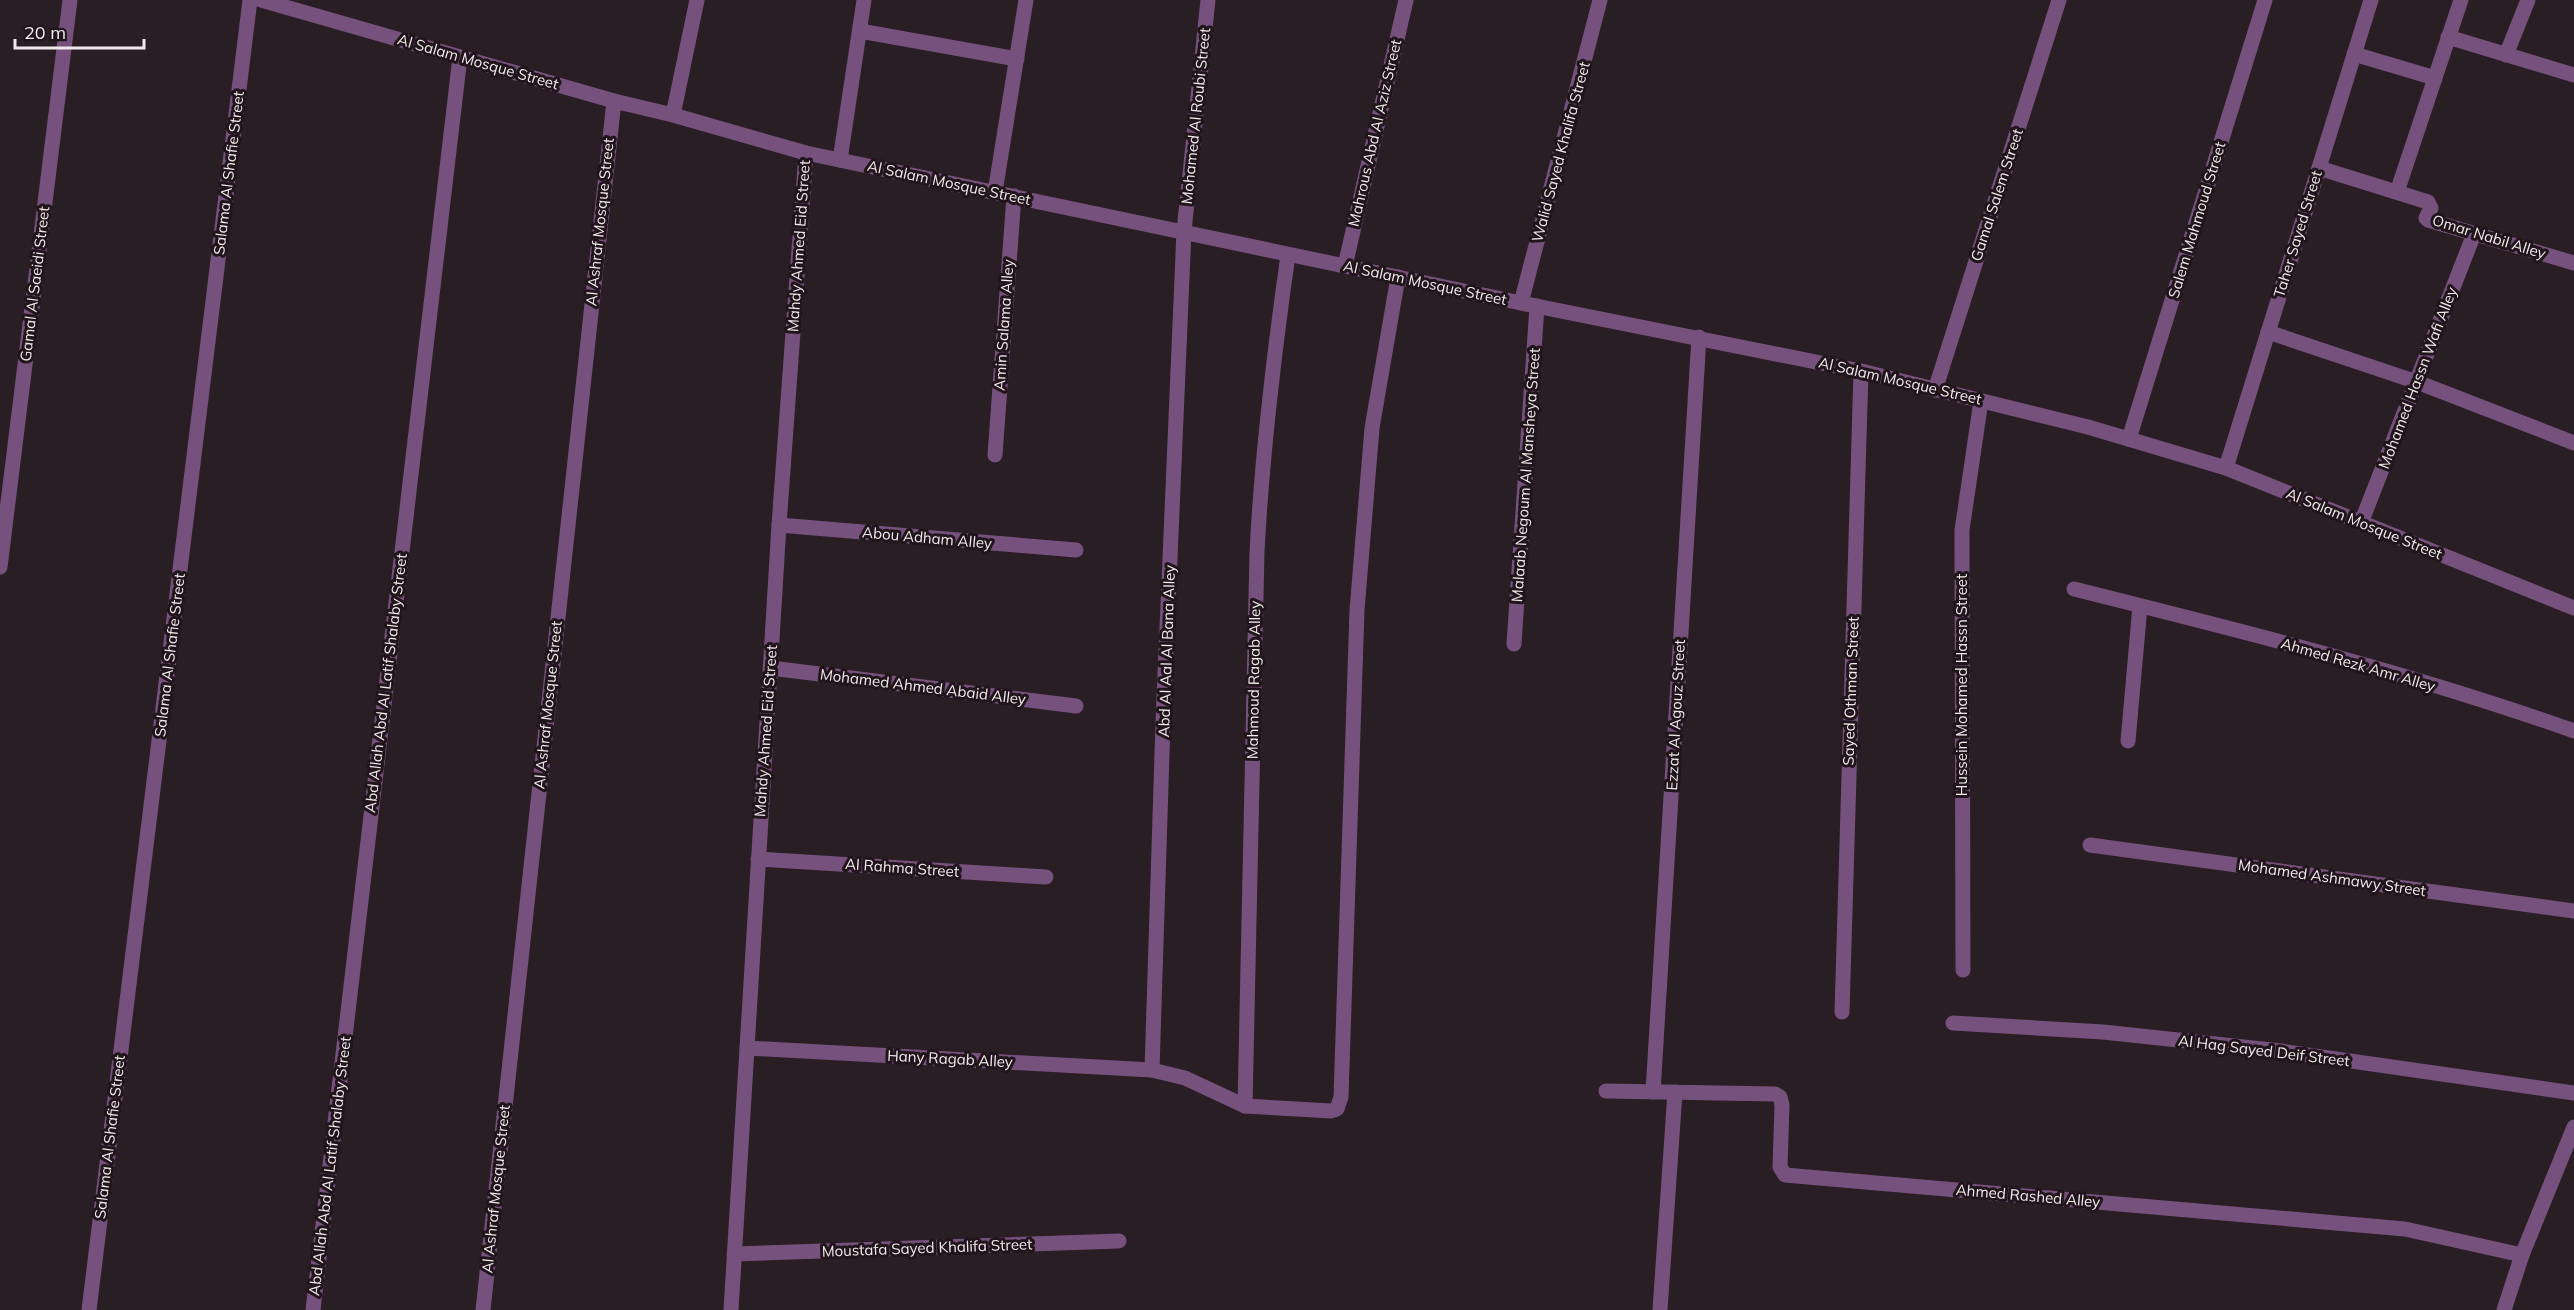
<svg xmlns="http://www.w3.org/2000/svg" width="2574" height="1310" font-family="Mulish,sans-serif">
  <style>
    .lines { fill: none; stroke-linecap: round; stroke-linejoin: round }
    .minor { stroke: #76517d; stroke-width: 15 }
    .labels { text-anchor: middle; stroke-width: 6; stroke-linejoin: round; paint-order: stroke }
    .street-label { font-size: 15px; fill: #f1e8ec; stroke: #20151a }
  </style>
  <rect width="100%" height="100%" fill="#291e24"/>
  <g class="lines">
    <g class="minor">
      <polyline points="261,0 614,101 673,115 806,153 1521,303 1861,371 2088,427 2226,468 2574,608"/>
      <polyline points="860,31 1017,59"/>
      <polyline points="2448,37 2574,75"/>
      <polyline points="2354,54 2435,78"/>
      <polyline points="2506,55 2528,0"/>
      <polyline points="673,115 697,0"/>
      <polyline points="840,160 864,0"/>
      <polyline points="2319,168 2428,202 2431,208 2426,218 2428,220 2574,263"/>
      <polyline points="995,192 1026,0"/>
      <polyline points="2397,192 2461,0"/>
      <polyline points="1345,266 1406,0"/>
      <polyline points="1521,303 1600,0"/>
      <polyline points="2268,332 2417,382 2574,443"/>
      <polyline points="1935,390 2059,0"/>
      <polyline points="2129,439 2265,0"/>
      <polyline points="995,455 1014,196"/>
      <polyline points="2226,468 2371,0"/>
      <polyline points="2361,523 2474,234"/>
      <polyline points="779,525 1076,550"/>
      <polyline points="0,567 70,0"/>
      <path d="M2074,589C2242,631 2411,673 2574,731"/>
      <polyline points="1514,644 1537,306"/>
      <polyline points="771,668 1076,706"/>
      <polyline points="2128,741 2140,606"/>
      <polyline points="2090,845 2574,911"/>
      <polyline points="758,859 1046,877"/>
      <polyline points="1963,970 1962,550 1962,530 1981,401"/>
      <polyline points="1842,1012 1861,371"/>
      <polyline points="1953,1023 2103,1032 2281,1051 2574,1093"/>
      <polyline points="747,1048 1152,1070 1185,1078 1245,1106 1331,1111 1337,1109 1341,1097 1357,610 1372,428 1398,277"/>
      <polyline points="1152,1070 1163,722 1184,231 1208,0"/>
      <polyline points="1606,1091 1775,1094 1780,1097 1782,1105 1780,1167 1785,1175 2405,1229 2522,1255"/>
      <polyline points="1653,1092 1699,337"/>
      <path d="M1245,1106L1257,552C1262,452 1274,354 1288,255"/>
      <polyline points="734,1254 1119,1241"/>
      <polyline points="89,1310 250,0"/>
      <polyline points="313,1310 460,57"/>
      <polyline points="483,1310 614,101"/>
      <polyline points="731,1310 779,525 806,153"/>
      <polyline points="1660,1310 1675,1092"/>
      <polyline points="2504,1310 2522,1255 2574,1127"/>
    </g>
  </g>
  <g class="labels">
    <g class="street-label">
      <text transform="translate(478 62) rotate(16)" y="5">Al Salam Mosque Street</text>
      <text transform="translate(1196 116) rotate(-84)" y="5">Mohamed Al Roubi Street</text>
      <text transform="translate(1375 133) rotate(-77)" y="5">Mahrous Abd Al Aziz Street</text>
      <text transform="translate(1561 152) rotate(-75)" y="5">Walid Sayed Khalifa Street</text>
      <text transform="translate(229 173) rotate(-83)" y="5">Salama Al Shafie Street</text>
      <text transform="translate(949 183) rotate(12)" y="5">Al Salam Mosque Street</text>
      <text transform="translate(1997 195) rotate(-72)" y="5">Gamal Salem Street</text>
      <text transform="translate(2197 220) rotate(-73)" y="5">Salem Mahmoud Street</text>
      <text transform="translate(600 222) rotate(-84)" y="5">Al Ashraf Mosque Street</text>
      <text transform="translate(2298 234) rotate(-73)" y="5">Taher Sayed Street</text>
      <text transform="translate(2489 237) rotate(17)" y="5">Omar Nabil Alley</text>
      <text transform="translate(799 246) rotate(-86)" y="5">Mahdy Ahmed Eid Street</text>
      <text transform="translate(1425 283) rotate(12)" y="5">Al Salam Mosque Street</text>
      <text transform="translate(35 284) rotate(-83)" y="5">Gamal Al Saeidi Street</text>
      <text transform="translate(1004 325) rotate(-86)" y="5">Amin Salama Alley</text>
      <text transform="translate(2418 378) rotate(-69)" y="5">Mohamed Hassn Wafi Alley</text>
      <text transform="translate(1900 381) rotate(13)" y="5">Al Salam Mosque Street</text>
      <text transform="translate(1526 475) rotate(-86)" y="5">Malaab Negoum Al Mansheya Street</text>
      <text transform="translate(2364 524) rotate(22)" y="5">Al Salam Mosque Street</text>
      <text transform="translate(927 538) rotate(5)" y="5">Abou Adham Alley</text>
      <text transform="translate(1167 651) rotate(-88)" y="5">Abd Al Aal Al Bana Alley</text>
      <text transform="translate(170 655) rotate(-83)" y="5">Salama Al Shafie Street</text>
      <text transform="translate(2358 665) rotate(16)" y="5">Ahmed Rezk Amr Alley</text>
      <text transform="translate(1254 680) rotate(-89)" y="5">Mahmoud Ragab Alley</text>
      <text transform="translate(386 683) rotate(-83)" y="5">Abd Allah Abd Al Latif Shalaby Street</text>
      <text transform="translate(1962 685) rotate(-90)" y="5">Hussein Mohamed Hassn Street</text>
      <text transform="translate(923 687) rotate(7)" y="5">Mohamed Ahmed Abaid Alley</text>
      <text transform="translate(1851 691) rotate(-88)" y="5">Sayed Othman Street</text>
      <text transform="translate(548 705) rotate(-84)" y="5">Al Ashraf Mosque Street</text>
      <text transform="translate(1676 715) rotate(-87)" y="5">Ezzat Al Agouz Street</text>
      <text transform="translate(766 731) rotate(-86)" y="5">Mahdy Ahmed Eid Street</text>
      <text transform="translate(902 868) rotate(4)" y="5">Al Rahma Street</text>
      <text transform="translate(2332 878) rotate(8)" y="5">Mohamed Ashmawy Street</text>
      <text transform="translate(2264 1051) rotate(7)" y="5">Al Hag Sayed Deif Street</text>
      <text transform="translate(950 1059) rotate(3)" y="5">Hany Ragab Alley</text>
      <text transform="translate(110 1137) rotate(-83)" y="5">Salama Al Shafie Street</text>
      <text transform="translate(330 1166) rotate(-83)" y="5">Abd Allah Abd Al Latif Shalaby Street</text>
      <text transform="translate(496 1189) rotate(-84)" y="5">Al Ashraf Mosque Street</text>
      <text transform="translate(2028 1196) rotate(5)" y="5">Ahmed Rashed Alley</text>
      <text transform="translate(927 1248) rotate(-2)" y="5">Moustafa Sayed Khalifa Street</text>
    </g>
  </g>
  <path d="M15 39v9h129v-9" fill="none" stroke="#f1e8ec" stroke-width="3"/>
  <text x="24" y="39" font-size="18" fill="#f1e8ec" stroke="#20151a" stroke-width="4.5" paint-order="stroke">20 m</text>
</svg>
